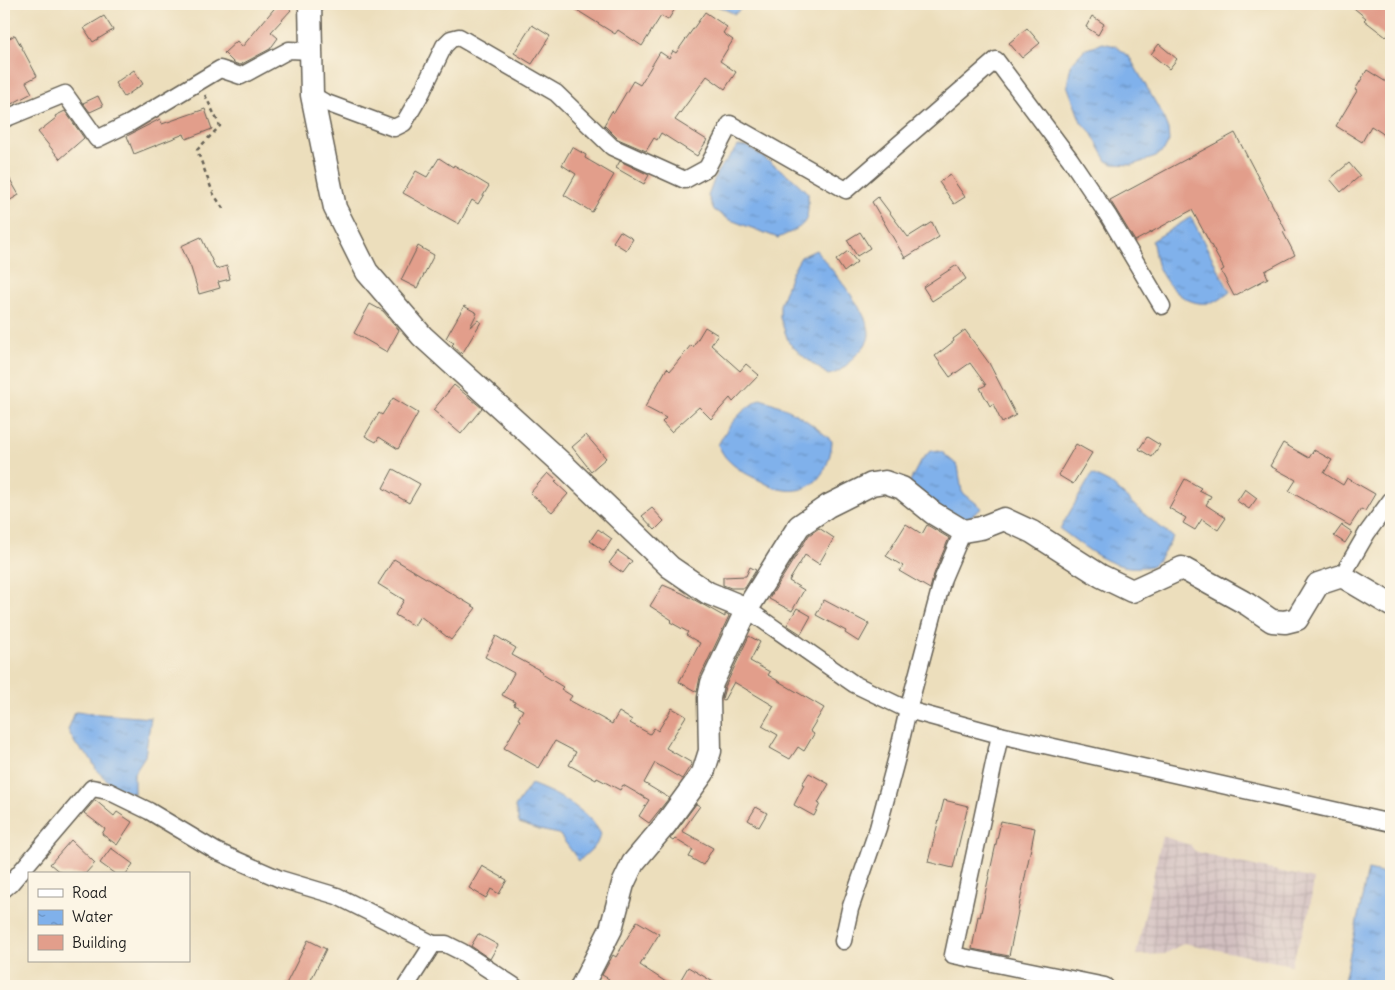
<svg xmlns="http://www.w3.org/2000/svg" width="1395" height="990" font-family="Delius,sans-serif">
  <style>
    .industrial { fill: url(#industrial-grid) }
    .water { fill: url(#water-ripples); stroke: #4e6684 }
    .building { fill: #e29e8b }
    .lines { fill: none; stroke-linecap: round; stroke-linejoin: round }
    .street-casing { stroke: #656054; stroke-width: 19 }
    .secondary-casing { stroke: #656054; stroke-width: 25 }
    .path { stroke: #656054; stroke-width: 2.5; stroke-dasharray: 4 4; stroke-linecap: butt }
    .street { stroke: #fff; stroke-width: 16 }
    .secondary { stroke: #fff; stroke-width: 22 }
  </style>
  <defs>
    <pattern id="industrial-grid" width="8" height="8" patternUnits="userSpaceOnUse" patternTransform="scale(1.25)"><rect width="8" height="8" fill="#d2bfc0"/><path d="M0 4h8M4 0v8" fill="none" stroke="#b4a4a4"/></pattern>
    <pattern id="water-ripples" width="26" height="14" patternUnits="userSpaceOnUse" patternTransform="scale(1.25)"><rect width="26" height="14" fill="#80b1eb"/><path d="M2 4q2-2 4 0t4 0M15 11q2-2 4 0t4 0" fill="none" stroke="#688fbe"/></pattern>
  </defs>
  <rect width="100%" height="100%" fill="#fcf5e5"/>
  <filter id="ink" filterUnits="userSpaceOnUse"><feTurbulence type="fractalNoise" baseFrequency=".02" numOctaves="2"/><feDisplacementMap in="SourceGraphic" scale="10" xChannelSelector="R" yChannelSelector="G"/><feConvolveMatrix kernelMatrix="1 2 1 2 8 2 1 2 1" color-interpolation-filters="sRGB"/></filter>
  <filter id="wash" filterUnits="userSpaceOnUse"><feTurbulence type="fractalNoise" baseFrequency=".0096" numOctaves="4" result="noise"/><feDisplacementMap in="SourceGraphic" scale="20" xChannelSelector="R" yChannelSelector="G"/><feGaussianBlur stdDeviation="1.12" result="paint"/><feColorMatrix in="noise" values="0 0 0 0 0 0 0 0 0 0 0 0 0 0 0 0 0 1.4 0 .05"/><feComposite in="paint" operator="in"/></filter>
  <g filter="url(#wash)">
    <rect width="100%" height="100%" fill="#ecdebc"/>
    <polygon class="industrial" points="1162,836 1190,845 1195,851 1218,858 1314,879 1309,913 1291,965 1184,943 1165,954 1136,955"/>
    <g class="water">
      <polygon points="713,4 746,4 735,14"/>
      <polygon points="1103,43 1116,46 1130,58 1162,114 1168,129 1169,141 1165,149 1156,157 1132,165 1113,164 1107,161 1090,131 1081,122 1067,85 1071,64 1084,50"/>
      <path d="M738,146L749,147L792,178L808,193C809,224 807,225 778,238L728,219L714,210L708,196L717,172Z"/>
      <path d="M1191,217L1230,292C1226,295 1221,299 1217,301C1192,310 1171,292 1160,271C1155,263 1155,250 1152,241Z"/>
      <path d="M816,250C830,268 870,313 869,334C869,343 861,350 855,356C847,365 840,373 828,375L804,357L789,343L780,318V305L792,272L801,257Z"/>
      <path d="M760,399C787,406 811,422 832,441C830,471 813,497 779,489C773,488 767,484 761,481C750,476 738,470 729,461C724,457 721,450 718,445C729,424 740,411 760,399Z"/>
      <polygon points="931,450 942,452 958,466 962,492 982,508 962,523 908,485 920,462"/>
      <path d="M1092,474L1110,483L1144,514L1173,537C1167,547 1162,558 1153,565C1149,567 1146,567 1142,567C1111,571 1084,546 1060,529Z"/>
      <polygon points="75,712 151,718 145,756 134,773 134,794 113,786 97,771 91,759 76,745 68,730"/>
      <path d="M531,784C557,794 587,809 601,834L596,845L579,861L559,834L539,830L519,823L515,807Z"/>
      <polygon points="1368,870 1391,875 1391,986 1343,986"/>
    </g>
    <g id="blocks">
      <g class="building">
        <polygon points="278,4 284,4 291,10 271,32 278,38 270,49 240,65 234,63 224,53 237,41 242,47"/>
        <polygon points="567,4 678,4 668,20 661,16 642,46 618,30 615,34"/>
        <polygon points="1349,4 1391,4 1391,32 1386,37 1364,20 1366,18"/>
        <polygon points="705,12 727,27 723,33 733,40 720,61 736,72 725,89 707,76 675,120 707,140 697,156 661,133 657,140 654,138 646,151 618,139 604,125 612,111 614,113 633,81 640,85 660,52 669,58 673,51 676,53"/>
        <polygon points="104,16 113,30 93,42 84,28"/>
        <polygon points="1092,16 1104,24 1098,35 1086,27"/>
        <polygon points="532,25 550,36 532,64 514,53"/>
        <polygon points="1027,28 1040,43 1022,58 1009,43"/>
        <polygon points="15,35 37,76 26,82 32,93 4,108 4,41"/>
        <polygon points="1159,44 1177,59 1169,69 1151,54"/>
        <polygon points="134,70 143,84 124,97 115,83"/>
        <polygon points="1367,70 1391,85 1391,143 1382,133 1371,126 1362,142 1336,126 1357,91 1355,90"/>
        <polygon points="98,96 103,106 90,112 83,103"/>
        <polygon points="205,109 212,129 186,139 184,134 134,154 127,136 160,119 162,124"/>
        <polygon points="65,111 84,138 60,159 38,132 56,118 55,116"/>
        <polygon points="1235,133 1286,231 1283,232 1295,255 1265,271 1268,278 1234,296 1221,271 1224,269 1192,210 1135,241 1110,200"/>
        <polygon points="572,147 586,155 585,158 614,175 592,212 564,195 576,174 562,165"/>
        <polygon points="439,158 453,167 454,165 489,186 478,204 472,200 459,224 403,193 416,171 427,177"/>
        <polygon points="620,161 649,175 644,184 616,168"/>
        <polygon points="1349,163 1360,176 1341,192 1330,179"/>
        <polygon points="4,169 19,195 7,202 4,196"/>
        <polygon points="950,175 965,197 954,204 939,182"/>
        <polygon points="878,197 908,237 932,222 939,237 905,258 872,202"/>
        <polygon points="620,231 633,239 626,250 613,242"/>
        <polygon points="860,232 870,248 857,256 847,240"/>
        <polygon points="201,237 216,269 227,266 230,279 218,282 220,288 199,294 191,268 181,246"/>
        <polygon points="418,246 434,255 417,288 401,280"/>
        <polygon points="848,251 857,262 844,272 836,260"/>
        <polygon points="957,265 966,279 932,301 923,287"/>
        <polygon points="370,304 383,311 399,330 387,352 354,333"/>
        <polygon points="464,306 477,313 470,327 478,320 481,322 462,354 452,345 454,343 446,338"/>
        <polygon points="705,327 718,335 711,345 740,371 746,364 759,375 733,402 730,398 711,419 699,407 671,432 662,422 666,418 645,407 667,368 670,371 691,345 693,347"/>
        <polygon points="965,330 989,363 1016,415 1002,423 993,404 990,406 980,388 986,385 970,363 950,377 935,356 954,341 953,339"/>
        <polygon points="454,385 482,408 461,434 433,410"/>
        <polygon points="393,398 418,413 398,449 379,437 376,442 365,436 379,413 382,415"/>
        <polygon points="586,435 606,458 591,471 572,447"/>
        <polygon points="1147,437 1160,445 1152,457 1139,449"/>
        <polygon points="1283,443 1309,458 1314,450 1332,460 1324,473 1343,485 1347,478 1375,494 1365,511 1361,509 1350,526 1289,491 1296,480 1270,466"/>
        <polygon points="1076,444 1092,453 1073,484 1058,475"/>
        <polygon points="393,469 420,484 409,503 383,488"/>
        <polygon points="548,473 557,481 555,482 568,494 552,512 530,493"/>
        <polygon points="1185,479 1201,488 1199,490 1211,496 1206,505 1226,518 1218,530 1202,519 1195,530 1183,523 1186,518 1169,508"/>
        <polygon points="1245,489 1257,498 1249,509 1237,501"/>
        <polygon points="652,508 664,521 655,530 642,516"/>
        <polygon points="906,524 922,534 927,525 949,538 934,574 930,589 899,571 903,566 886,556"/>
        <polygon points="1342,525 1352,532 1345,543 1334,536"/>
        <polygon points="819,528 834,538 819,564 805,555 789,581 804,590 792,611 769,599 809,535"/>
        <polygon points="598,529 612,539 604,551 590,541"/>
        <polygon points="618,551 632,561 623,573 609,563"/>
        <polygon points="394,559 476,608 451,640 420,616 414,626 395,615 404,600 378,584"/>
        <polygon points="750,567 756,570 745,588 731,588 723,585 723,577 746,576"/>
        <polygon points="663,585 682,593 725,617 725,614 729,616 700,677 697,692 679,682 700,643 686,635 688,632 670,622 672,620 650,606"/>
        <polygon points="824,600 869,624 859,642 845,633 846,631 816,615"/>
        <polygon points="797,608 811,616 801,634 787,625"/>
        <polygon points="496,636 516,648 512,655 543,672 542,674 563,687 561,689 572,696 569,700 612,724 619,712 632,720 630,723 650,734 654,728 658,731 672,708 686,716 666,748 692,763 682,779 655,763 644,783 669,798 649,823 639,816 649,800 623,785 620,790 597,778 596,780 569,765 576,752 555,741 539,768 504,748 520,720 518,719 523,710 514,705 515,702 502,695 514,673 485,657"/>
        <polygon points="749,636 760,642 750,661 770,672 768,675 824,708 810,731 814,734 804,751 798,747 790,759 770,748 778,735 762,726 774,706 734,682 724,700 722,699 725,687"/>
        <polygon points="809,773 829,784 818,803 820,804 814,816 794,805 804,785 802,784"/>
        <polygon points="95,800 114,816 117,812 132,822 117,845 102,834 105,829 84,813"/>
        <polygon points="944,800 968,806 953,868 928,862"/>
        <polygon points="696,804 700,806 682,831 713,848 703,865 689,857 693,850 675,839 673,841 670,839"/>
        <polygon points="756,807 767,813 759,827 748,820"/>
        <polygon points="1001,821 1035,828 1009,956 972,949 978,916 980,917"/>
        <polygon points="71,840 95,863 85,874 62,874 50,864"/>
        <polygon points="111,848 133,864 126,874 115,874 100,863"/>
        <polygon points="482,866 507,880 499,894 491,889 486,898 469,888"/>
        <polygon points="637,921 659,934 640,965 672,986 614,986 607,982 609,979 602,975 613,955 616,957"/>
        <polygon points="478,934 498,945 490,959 471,946"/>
        <polygon points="308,940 326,949 308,986 285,986"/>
        <polygon points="688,967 720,986 677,986"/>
      </g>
    </g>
  </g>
  <g filter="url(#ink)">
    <use href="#blocks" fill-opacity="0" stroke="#656054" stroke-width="1"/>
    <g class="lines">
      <g class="street-casing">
        <g id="street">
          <polyline points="312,95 324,102 394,128 404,123 422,92 444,46 451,39 459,37 556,93 612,147 685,180 707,168 730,124 846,190 996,60 1070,159 1109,217 1162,306"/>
          <polyline points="4,119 65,94 97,139 130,123 220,69 241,76 289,50 311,51"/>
          <polyline points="1342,576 1367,533 1391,500"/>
          <polyline points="747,609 854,684 908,710 1000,735 953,955 1105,986"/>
          <polyline points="1000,735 1391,823"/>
          <polyline points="4,889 10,884 92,788 108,791 149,811 216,851 280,879 337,896 433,944"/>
          <polyline points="843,941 850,909 878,828 897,757 908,710 943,578 963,531"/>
          <polyline points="406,986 433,944 446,944 462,952 514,986"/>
        </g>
      </g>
      <g class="secondary-casing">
        <g id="secondary">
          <polyline points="310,4 312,95 335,208 367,272 422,336 567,468 670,567 708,593 747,609"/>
          <polyline points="582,986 611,929 623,884 633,863 665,825 703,773 710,751 709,698 712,683 747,609 799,526 828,506 872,484 885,482 902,488 933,513 963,531 981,528 1004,519 1032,532 1101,576 1132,591 1182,568 1247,604 1272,621 1285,622 1297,619 1318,584 1342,576 1391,605"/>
        </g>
      </g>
      <polyline class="path" points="205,95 220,126 197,150 213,193 224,210"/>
      <use href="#street" class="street"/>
      <use href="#secondary" class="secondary"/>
    </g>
  </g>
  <rect width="1395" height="990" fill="none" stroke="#fcf5e5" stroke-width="20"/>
  <rect x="28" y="872" width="162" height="90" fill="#fcf5e5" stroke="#a29e95"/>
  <rect x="38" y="889" width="25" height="8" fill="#ffffff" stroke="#a29e95"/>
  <text x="72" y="898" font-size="15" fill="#1c1c1c">Road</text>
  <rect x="38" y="910" width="25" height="15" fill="url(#water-ripples)" stroke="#a29e95"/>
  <text x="72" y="922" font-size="15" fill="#1c1c1c">Water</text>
  <rect x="38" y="935" width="25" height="15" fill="#e29e8b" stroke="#a29e95"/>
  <text x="72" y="948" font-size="15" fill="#1c1c1c">Building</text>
</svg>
